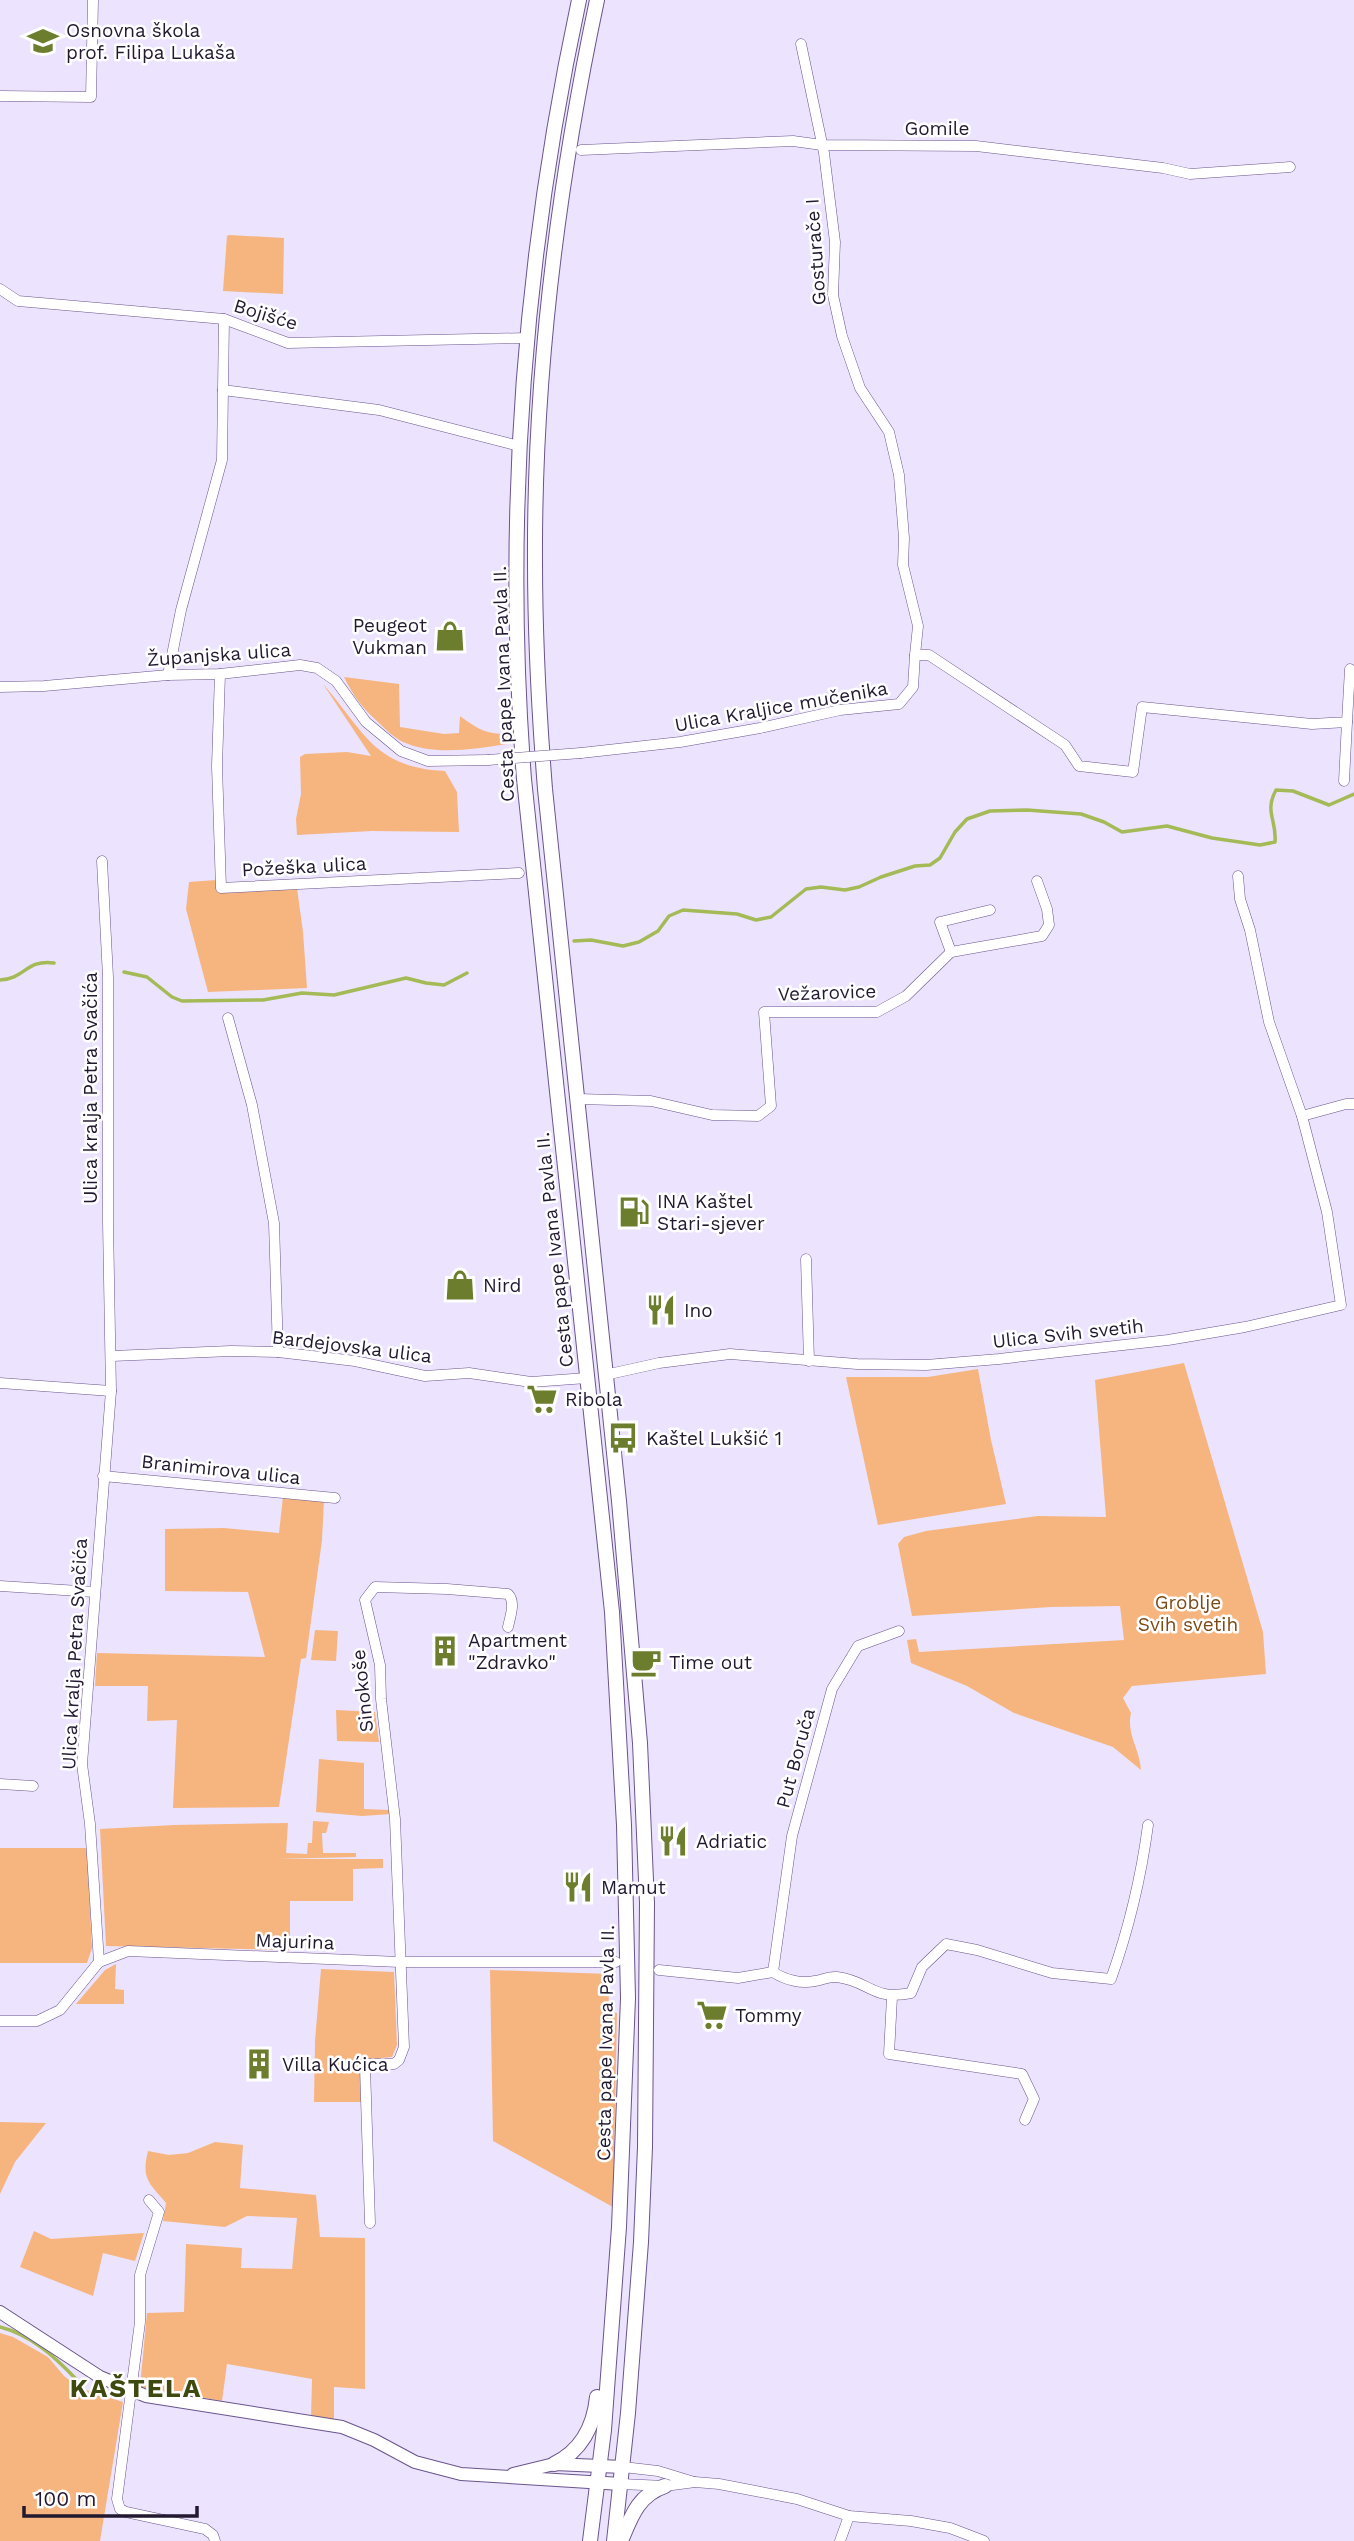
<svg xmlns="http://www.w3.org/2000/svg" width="1354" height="2541" font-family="'Work Sans',sans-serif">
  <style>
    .green { fill: #f6b57f }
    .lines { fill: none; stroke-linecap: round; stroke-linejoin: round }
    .stream { stroke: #a4ba56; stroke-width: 3.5 }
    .minor-casing { stroke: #69548d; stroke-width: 11 }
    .tertiary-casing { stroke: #69548d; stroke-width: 14 }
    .primary-casing { stroke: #69548d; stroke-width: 16 }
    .minor { stroke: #fff; stroke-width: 10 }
    .tertiary { stroke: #fff; stroke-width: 12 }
    .primary { stroke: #fff; stroke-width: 14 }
    .minor-bridge-casing { stroke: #69548d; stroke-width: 11; stroke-linecap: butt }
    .minor-bridge { stroke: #fff; stroke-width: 10 }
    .labels { text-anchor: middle; stroke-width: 5; stroke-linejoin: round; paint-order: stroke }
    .poi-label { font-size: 19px; fill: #221931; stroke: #fff; text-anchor: start }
    .street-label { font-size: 19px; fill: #221931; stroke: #fff }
    .park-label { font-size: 19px; fill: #7d4915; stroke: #fff }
    .district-label { font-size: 26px; font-weight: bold; letter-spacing: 2px; fill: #3e4910; stroke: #fff }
  </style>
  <rect width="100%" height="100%" fill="#ece3fe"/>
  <g class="green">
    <polygon points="229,235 284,238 283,294 223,291 227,236"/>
    <path d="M344,677L399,684L400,727L444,734L459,733L460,716C476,728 488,736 508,733L507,744C474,749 434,756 403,742C393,737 385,729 377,721C363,709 352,694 344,677Z"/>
    <path d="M323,684C364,731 374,768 445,771L457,792L459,832L372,831L297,835L296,819L301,794L300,757L305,754L347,752L371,756Z"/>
    <polygon points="216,880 222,892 297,888 303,932 307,988 208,992 186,909 189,882"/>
    <path d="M1184,1363L1263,1632L1266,1674L1132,1686L1123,1698L1131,1713C1126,1734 1140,1749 1141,1770L1113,1747L1014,1713L967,1686L911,1663L907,1640L916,1639L919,1652L1124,1640L1120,1606L1051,1607L912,1616L898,1544L904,1537L926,1531L1038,1516L1106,1517L1095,1380Z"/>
    <polygon points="978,1369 991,1440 1006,1504 878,1525 846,1377 928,1377"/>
    <polygon points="283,1497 324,1500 322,1540 306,1658 301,1659 279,1807 173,1808 177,1720 147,1721 148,1686 95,1686 97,1653 265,1657 248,1592 165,1591 165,1529 224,1528 279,1533"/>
    <polygon points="315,1630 338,1631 336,1661 311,1660"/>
    <polygon points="336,1710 375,1712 379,1742 337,1741"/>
    <polygon points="319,1759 364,1763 364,1809 390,1810 391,1814 362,1816 316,1812"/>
    <polygon points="313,1821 329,1822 326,1833 322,1833 323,1853 356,1853 356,1857 277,1859 383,1859 383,1868 353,1869 353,1901 290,1901 290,1950 106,1946 100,1829 174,1825 288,1823 286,1853 307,1854 308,1843 312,1843"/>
    <polygon points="0,1848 87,1848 92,1948 87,1963 0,1963"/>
    <polygon points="116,1964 115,1989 124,1990 124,2004 76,2004 105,1970"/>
    <polygon points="321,1969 394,1972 397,2045 392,2057 361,2060 361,2102 314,2102 315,2041"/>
    <polygon points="490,1970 610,1974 608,2012 617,2013 613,2207 493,2141"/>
    <polygon points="0,2122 46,2123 15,2162 0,2194"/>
    <path d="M215,2142L243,2145L240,2188L316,2195L320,2237L365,2238V2389L334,2387V2419L311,2418L312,2379L227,2364L222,2401L140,2387L147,2313L184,2312L186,2244L242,2248L241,2268L292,2269L297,2218L247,2216L225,2227L163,2221L166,2203C149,2183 141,2179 148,2151L169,2155L188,2153Z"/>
    <polygon points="34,2231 51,2239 144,2233 135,2261 103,2253 93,2296 20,2267"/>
    <polygon points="0,2333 13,2337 48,2357 64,2376 80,2388 123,2402 100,2541 0,2541"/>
  </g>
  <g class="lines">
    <g class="stream">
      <path d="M574,941L591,940L623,946L639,942L658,931L669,916L683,910L737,914L756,920L771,917L806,889L821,887L845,890L859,887L881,877L915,866L930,865L940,858L955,832L967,819L990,811L1027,810L1081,814L1104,822L1122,832L1167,826L1212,838L1260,845L1275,842C1277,820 1264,812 1276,790L1293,791L1329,805L1354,794"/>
      <polyline points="124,972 147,977 172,997 182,1001 263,1000 302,993 334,995 406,978 426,983 444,985 467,973"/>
      <path d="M0,980C25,979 26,959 54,963"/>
      <path d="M0,2327C31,2335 54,2356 76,2379"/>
    </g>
    <g class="minor-casing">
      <g id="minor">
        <polyline points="801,44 824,153 835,242 833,295 842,336 860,388 889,432 899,475 904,538 903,565 918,626 915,655"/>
        <polyline points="0,96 91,97 93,0"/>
        <polyline points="581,150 793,141 822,145 976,146 1163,168 1190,174 1290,167"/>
        <polyline points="0,289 18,301 224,319 288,343 526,338"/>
        <polyline points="223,390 379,410 519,446"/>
        <polyline points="220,674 217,766 221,888 519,873"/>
        <polyline points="168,675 181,610 222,460 224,319"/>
        <polyline points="0,687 44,686 168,675 220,674 300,665 317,668 336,681 366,722 401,751 428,761 488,760"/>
        <polyline points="581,753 680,742 760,728 840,710 899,704 913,687 915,655 929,655 1065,745 1079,766 1133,772 1142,707 1312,724 1347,722 1350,669"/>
        <polyline points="1344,781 1347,722"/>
        <polyline points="951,952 1042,936 1049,925 1047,909 1037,881"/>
        <polyline points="228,1018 252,1105 274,1223 278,1352"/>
        <polyline points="578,1099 651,1101 712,1115 758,1116 771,1106 764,1012 877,1012 906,996 951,952 940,922 990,910"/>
        <polyline points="1302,1116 1346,1104 1354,1104"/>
        <polyline points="806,1259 809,1361"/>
        <polyline points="112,1356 231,1351 278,1352 355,1361 425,1376 469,1373 531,1382 587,1378"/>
        <polyline points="605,1375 659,1363 730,1354 857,1364 926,1365 999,1359 1168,1340 1245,1327 1341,1305 1327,1212 1302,1116 1269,1022 1250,930 1240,899 1238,876"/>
        <polyline points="0,1383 111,1391"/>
        <polyline points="103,1476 335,1498"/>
        <polyline points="0,1586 95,1592"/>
        <polyline points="0,1784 33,1786"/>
        <polyline points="99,1962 90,1824 82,1764 111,1391 108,1222 108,977 102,861"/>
        <path d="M659,1970L738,1978L773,1972C785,1980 801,1984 815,1981C823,1980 828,1976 837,1977C870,1981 872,2001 911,1993L922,1967L946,1944L977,1950L1052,1973L1111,1979C1129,1928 1141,1878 1148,1825"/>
        <polyline points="773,1972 792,1836 832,1689 858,1646 899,1631"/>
        <polyline points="892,1997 889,2054 1022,2074 1034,2099 1025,2120"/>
        <polyline points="0,2021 37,2021 60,2010 99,1962 128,1951 400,1962 616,1962"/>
        <polyline points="149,2200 159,2212 140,2275 140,2322 117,2499 120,2509 126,2512 205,2529 213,2535 215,2541"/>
        <path d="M370,2223L365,2067L369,2064H394L399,2060L404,2047L395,1819L381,1699L380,1665L365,1600L375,1587L447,1589L508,1594C516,1602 510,1617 508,1627"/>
        <polyline points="623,2467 658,2471 694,2482"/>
        <polyline points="621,2484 665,2486 695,2482 719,2484 797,2499 849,2516 911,2521 950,2528 984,2541"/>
        <polyline points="840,2541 849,2516"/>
      </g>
    </g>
    <g class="tertiary-casing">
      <g id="tertiary">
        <polyline points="0,2312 100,2377 146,2396 342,2427 374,2440 415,2462 461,2474 621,2484"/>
        <polyline points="513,2474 554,2464 623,2467"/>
      </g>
    </g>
    <g class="primary-casing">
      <g id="primary">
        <path d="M579,0C524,256 504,518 524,779L612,1612L624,1825L628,1998L619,2227L604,2430L590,2541"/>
        <path d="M597,0C558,184 534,373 535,561C535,637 539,713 545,789L619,1501L640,1743L647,1903L645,2147L641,2242L628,2413L614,2541"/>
        <path d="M554,2464C581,2451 594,2426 597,2397"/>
        <path d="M621,2541C631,2517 638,2495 665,2486"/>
      </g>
    </g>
    <use href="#minor" class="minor"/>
    <use href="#tertiary" class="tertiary"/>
    <use href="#primary" class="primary"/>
    <g class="minor-bridge-casing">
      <polyline id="minor-bridge" points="488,760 581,753"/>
    </g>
    <use href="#minor-bridge" class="minor-bridge"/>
  </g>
  <defs>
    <g id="school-bare" transform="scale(2.415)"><path d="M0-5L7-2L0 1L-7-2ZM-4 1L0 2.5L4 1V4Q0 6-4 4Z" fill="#6c7e2d" stroke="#fff" stroke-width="2.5" paint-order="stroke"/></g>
    <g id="shop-bare" transform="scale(2.415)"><path d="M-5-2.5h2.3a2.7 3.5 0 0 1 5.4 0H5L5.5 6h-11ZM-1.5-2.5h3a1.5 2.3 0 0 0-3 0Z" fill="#6c7e2d" stroke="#fff" stroke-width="2.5" paint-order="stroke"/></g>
    <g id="fuel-bare" transform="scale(2.415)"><path d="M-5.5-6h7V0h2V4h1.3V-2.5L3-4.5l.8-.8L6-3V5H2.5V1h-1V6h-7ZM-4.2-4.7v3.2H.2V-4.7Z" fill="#6c7e2d" stroke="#fff" stroke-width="2.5" paint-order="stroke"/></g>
    <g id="restaurant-bare" transform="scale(2.415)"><path d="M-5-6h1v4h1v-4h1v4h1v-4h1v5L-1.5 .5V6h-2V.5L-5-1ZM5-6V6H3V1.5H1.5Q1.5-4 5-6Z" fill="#6c7e2d" stroke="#fff" stroke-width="2.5" paint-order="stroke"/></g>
    <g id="supermarket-bare" transform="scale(2.415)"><path d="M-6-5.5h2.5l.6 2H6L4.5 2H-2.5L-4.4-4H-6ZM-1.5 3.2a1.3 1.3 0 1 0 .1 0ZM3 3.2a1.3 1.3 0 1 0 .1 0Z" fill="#6c7e2d" stroke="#fff" stroke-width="2.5" paint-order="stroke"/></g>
    <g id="bus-bare" transform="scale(2.415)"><path d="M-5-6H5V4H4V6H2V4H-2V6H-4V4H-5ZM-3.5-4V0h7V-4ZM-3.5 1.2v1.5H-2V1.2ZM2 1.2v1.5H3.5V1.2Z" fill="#6c7e2d" stroke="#fff" stroke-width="2.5" paint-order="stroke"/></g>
    <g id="building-bare" transform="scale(2.415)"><path d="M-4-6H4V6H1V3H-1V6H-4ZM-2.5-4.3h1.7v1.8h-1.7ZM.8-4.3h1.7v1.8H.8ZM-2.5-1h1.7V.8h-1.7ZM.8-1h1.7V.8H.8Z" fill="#6c7e2d" stroke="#fff" stroke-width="2.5" paint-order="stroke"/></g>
    <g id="cafe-bare" transform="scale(2.415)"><path d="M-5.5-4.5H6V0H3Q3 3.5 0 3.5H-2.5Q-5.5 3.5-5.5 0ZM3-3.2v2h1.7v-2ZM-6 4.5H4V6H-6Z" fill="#6c7e2d" stroke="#fff" stroke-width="2.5" paint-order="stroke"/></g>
  </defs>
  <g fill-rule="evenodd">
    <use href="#school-bare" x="43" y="41"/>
    <use href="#shop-bare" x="450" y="636"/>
    <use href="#fuel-bare" x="634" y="1212"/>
    <use href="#shop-bare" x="460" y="1285"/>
    <use href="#restaurant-bare" x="661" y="1310"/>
    <use href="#supermarket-bare" x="542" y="1399"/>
    <use href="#bus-bare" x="623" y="1438"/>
    <use href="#building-bare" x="445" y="1651"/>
    <use href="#cafe-bare" x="646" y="1662"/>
    <use href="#restaurant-bare" x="673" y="1841"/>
    <use href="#restaurant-bare" x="578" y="1887"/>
    <use href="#supermarket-bare" x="712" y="2015"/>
    <use href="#building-bare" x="259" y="2064"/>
  </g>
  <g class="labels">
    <g class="poi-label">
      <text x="66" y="37">Osnovna škola<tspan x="66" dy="22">prof. Filipa Lukaša</tspan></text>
      <text x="427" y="632" text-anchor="end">Peugeot<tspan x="427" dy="22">Vukman</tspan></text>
      <text x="657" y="1208">INA Kaštel<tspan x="657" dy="22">Stari-sjever</tspan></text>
      <text x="483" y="1292">Nird</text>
      <text x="684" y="1317">Ino</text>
      <text x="565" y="1406">Ribola</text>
      <text x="646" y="1445">Kaštel Lukšić 1</text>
      <text x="468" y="1647">Apartment<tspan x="468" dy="22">"Zdravko"</tspan></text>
      <text x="669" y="1669">Time out</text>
      <text x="696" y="1848">Adriatic</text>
      <text x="601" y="1894">Mamut</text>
      <text x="735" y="2022">Tommy</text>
      <text x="282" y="2071">Villa Kućica</text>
    </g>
    <g class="street-label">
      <text x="937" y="135">Gomile</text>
      <text transform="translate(815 252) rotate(-94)" y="7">Gosturače I</text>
      <text transform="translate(266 314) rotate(17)" y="7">Bojišće</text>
      <text transform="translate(219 654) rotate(-4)" y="7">Županjska ulica</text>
      <text transform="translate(503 684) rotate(-92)" y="7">Cesta pape Ivana Pavla II.</text>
      <text transform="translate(781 706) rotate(-10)" y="7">Ulica Kraljice mučenika</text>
      <text transform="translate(304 866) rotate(-3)" y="7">Požeška ulica</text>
      <text transform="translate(827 992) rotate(-2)" y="7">Vežarovice</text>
      <text transform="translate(90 1088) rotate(-90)" y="7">Ulica kralja Petra Svačića</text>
      <text transform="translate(554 1250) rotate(-96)" y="7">Cesta pape Ivana Pavla II.</text>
      <text transform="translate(1068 1333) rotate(-6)" y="7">Ulica Svih svetih</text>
      <text transform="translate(352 1346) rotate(7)" y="7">Bardejovska ulica</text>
      <text transform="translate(221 1469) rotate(6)" y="7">Branimirova ulica</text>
      <text transform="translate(74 1654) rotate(-87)" y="7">Ulica kralja Petra Svačića</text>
      <text transform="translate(362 1691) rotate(-96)" y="7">Sinokoše</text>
      <text transform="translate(795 1758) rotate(-75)" y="7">Put Boruča</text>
      <text transform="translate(295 1941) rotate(2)" y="7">Majurina</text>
      <text transform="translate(605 2043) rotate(-89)" y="7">Cesta pape Ivana Pavla II.</text>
    </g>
    <g class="park-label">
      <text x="1188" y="1609">Groblje<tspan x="1188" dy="22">Svih svetih</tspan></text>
    </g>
    <g class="district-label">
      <text x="136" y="2397">KAŠTELA</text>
    </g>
  </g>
  <path d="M24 2506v10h173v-10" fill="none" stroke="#221931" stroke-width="3.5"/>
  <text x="35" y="2506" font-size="21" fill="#221931" stroke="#ffffff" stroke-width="5" paint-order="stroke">100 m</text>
</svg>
